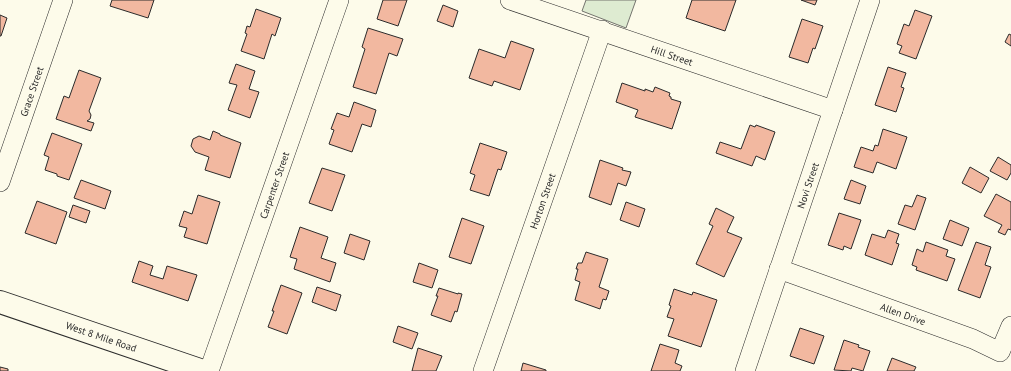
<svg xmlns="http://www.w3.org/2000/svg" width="1011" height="371" font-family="'PT Sans',sans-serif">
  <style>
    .green { fill: #deebd1; stroke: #74746e }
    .building { fill: #f2b8a0; stroke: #2b2b2b }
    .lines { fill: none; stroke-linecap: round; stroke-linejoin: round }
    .minor-casing { stroke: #2b2b2b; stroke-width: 20 }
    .major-casing { stroke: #2b2b2b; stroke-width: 24 }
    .minor { stroke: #fdfbea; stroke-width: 19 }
    .major { stroke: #fdfbea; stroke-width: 22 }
    .labels { text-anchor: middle; stroke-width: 3; stroke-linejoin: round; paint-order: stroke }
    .street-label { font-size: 10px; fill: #2b2b2b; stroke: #fdfbea }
  </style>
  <rect width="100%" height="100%" fill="#fdfbea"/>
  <polygon class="green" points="586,0 636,0 626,28 582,11"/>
  <g class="building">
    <polygon points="112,0 154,0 148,18 110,6"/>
    <polygon points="383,0 407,0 398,26 377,19"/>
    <polygon points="692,0 736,0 725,31 686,18"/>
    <polygon points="801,0 817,0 815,5"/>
    <polygon points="443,5 458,11 453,27 437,21"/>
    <polygon points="256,9 281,18 275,36 272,34 264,59 241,51 247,34 245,33 247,26 250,27"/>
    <polygon points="915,10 932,16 916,59 899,53 902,46 897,44 904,24 909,26"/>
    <polygon points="0,15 7,18 1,36 0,36"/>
    <polygon points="802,19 823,26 815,49 813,48 808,63 789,57"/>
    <polygon points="368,28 403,39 397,56 389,53 376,94 353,87 365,49 362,47"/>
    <polygon points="1009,34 1011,35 1011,46 1005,42"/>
    <polygon points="511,41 534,49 520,90 494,81 492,86 469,78 479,49 505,58"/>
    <polygon points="236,64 255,71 249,89 259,92 250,118 228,110 237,85 229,83"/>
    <polygon points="888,67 906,73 901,87 904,88 896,112 875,105"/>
    <polygon points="79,70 101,78 89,111 91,115 90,119 87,121 94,123 91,131 56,119 64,96 69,98"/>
    <polygon points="622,83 645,91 645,89 653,92 655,87 670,93 669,96 671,97 671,99 681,102 672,129 635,117 638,110 616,102"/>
    <polygon points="354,102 376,110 371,127 362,124 352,152 329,144 334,130 331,129 337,113 349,117"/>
    <polygon points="750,125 755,127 756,125 775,132 765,160 756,156 752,166 716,153 720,142 741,149"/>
    <polygon points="883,129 907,137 896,169 877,162 873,173 854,167 861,147 873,151 875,145 878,146"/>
    <polygon points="213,131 220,134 220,135 241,143 230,178 205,170 209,157 195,152 191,146 193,139 199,136 210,140"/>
    <polygon points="52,133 82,144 69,180 57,176 57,174 45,170 49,157 44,155"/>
    <polygon points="480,143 507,152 501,170 498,169 489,196 470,190 475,175 470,173"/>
    <polygon points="998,157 1011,165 1011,173 1007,180 990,171"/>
    <polygon points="600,160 623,168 622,170 631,172 626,186 618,183 611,205 589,197"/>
    <polygon points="970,167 989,178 981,193 962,183"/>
    <polygon points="322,168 345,175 332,211 309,203"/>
    <polygon points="81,180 111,191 105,209 74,198"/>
    <polygon points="851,180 866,186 860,204 844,199"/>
    <polygon points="996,194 1011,202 1011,230 1008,229 1005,235 998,232 1002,225 984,216"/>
    <polygon points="198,195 220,202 207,244 184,237 187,228 179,226 184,211 192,214"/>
    <polygon points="917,195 926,198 915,230 898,224 905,205 912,207"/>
    <polygon points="37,201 67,212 56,244 25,233"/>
    <polygon points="626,202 645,209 639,227 620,220"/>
    <polygon points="73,205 90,211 86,223 69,217"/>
    <polygon points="716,208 734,217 727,232 742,238 724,277 696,264 713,226 709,224"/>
    <polygon points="839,213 861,220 851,249 844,246 843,250 828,245"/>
    <polygon points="462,218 484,226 471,264 449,257"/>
    <polygon points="950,220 969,228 962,246 943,239"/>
    <polygon points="300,227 328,237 321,258 336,263 330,282 294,269 297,259 290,257"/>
    <polygon points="888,230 899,234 896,243 899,244 892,265 865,255 872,234 885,238"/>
    <polygon points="350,234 370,241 364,260 344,253"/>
    <polygon points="926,242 948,250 946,256 955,259 947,281 916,270 917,267 912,265 917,249 923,252"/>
    <polygon points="976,242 991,247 985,265 991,267 980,298 958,290"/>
    <polygon points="586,252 608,259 599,287 609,291 606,300 603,299 600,309 575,300 580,282 575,280 578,269 576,269 578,263 582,263"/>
    <polygon points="139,261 153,266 150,275 163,279 167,266 197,275 188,301 132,282"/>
    <polygon points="419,263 438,270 432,288 413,282"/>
    <polygon points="281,285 302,293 287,334 268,327 274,311 272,311"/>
    <polygon points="317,287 341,295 336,311 312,302"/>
    <polygon points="439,288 458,294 458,293 462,294 457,312 455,311 451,322 431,315 438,296 436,296"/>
    <polygon points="674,289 692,295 693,292 717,300 701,347 668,336 674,319 667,317 671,306 669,305"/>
    <polygon points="398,326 418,333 412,349 393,342"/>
    <polygon points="800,328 824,336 814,364 790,356"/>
    <polygon points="844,340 859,345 858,347 870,351 863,371 852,368 851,371 834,370"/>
    <polygon points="660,344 679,350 675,363 682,366 680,371 651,371"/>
    <polygon points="418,348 442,356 436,371 412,371"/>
    <polygon points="892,358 916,367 914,371 887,371"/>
    <polygon points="523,363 546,370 546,371 521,371"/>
    <polygon points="0,367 8,369 8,371 0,371"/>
  </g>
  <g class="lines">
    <g class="minor-casing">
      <g id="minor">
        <path id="s1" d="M510,0L833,110"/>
        <path id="s2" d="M0,182L63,0"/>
        <path id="s3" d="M779,269L973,339L1000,352L1011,326"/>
        <path id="s4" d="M209,371L339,0"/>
        <path id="s5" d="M483,371L602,30"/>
        <path id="s6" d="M745,371L870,0"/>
      </g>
    </g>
    <g class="major-casing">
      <g id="major">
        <path id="s7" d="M0,302L203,371"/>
      </g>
    </g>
    <use href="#minor" class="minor"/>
    <use href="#major" class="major"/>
  </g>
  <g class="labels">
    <g class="street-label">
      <text dy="4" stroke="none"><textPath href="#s1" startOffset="171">Hill Street</textPath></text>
      <text dy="4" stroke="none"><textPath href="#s2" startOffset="96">Grace Street</textPath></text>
      <text dy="4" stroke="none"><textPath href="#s4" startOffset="197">Carpenter Street</textPath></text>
      <text dy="4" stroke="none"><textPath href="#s6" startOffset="196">Novi Street</textPath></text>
      <text dy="4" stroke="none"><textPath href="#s5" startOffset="180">Horton Street</textPath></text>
      <text dy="4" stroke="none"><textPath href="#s3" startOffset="132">Allen Drive</textPath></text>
      <text dy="4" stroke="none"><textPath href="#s7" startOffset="107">West 8 Mile Road</textPath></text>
    </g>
  </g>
</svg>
